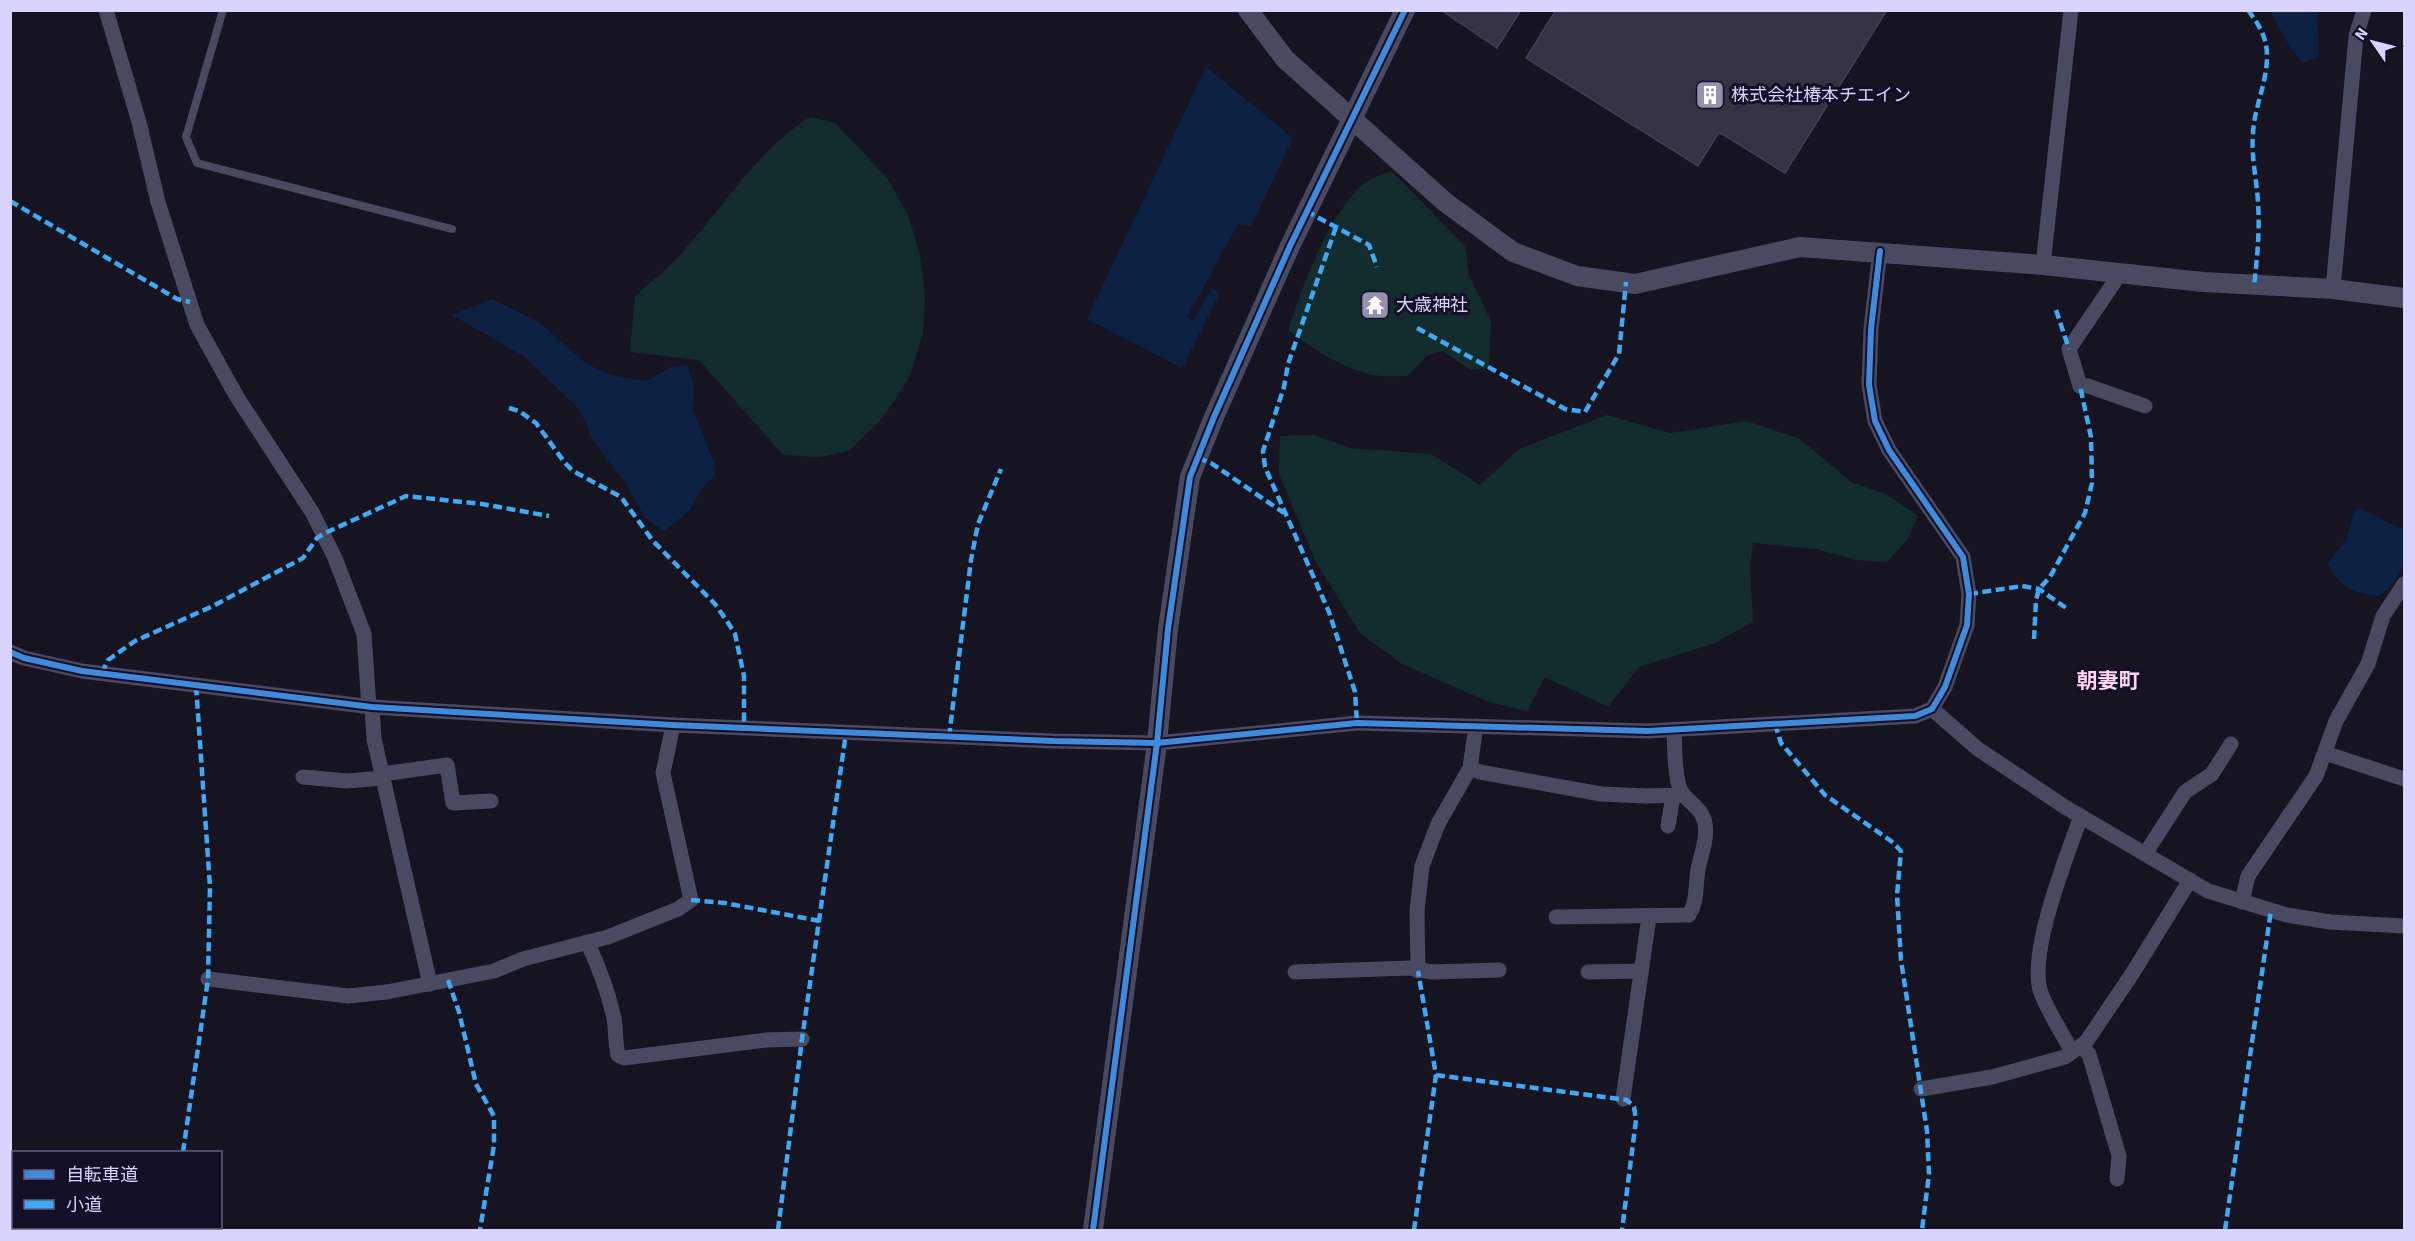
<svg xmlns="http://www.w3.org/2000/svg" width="2415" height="1241" font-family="'Source Sans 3','Noto Sans JP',sans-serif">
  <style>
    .green { fill: #132c2d }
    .water { fill: #0d2144 }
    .building { fill: #343243; stroke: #433f54; stroke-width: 1.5 }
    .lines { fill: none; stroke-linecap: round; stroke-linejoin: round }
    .service { stroke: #4a4962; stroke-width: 8 }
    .minor { stroke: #4a4962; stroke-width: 15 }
    .tertiary { stroke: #4a4962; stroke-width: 20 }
    .quiet { stroke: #3fa9f5; stroke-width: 4.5; stroke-dasharray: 9 4.5; stroke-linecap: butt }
    .cycleway-casing { stroke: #130f26; stroke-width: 10 }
    .cycleway { stroke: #408adc; stroke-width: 6 }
    .labels { text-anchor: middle; stroke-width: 6; stroke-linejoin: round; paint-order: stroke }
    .poi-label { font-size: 18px; fill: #d9d4ff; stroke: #130f26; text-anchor: start }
    .quarter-label { font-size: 21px; font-weight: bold; fill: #ffd6f0; stroke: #130f26 }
  </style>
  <rect width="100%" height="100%" fill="#161421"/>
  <g class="green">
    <path d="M810,117L835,123L858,147L887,178L908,215L920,255L925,295L923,333L910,376L895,400L879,422L849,451L819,457L783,455L699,360L630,352L635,296C649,283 664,272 677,258C721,212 754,152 810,117Z"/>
    <path d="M1391,171L1465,246L1469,275L1491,321L1489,368L1471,370L1443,351L1428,355L1407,376C1396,376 1383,377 1373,375C1344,368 1311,349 1288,330C1303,285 1327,218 1362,185C1369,178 1382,175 1391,171Z"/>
    <polygon points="1607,415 1670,433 1747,421 1800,439 1851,482 1888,495 1918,516 1907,540 1887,562 1857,560 1816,549 1753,543 1750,566 1753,622 1715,643 1639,667 1608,707 1545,677 1527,711 1489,702 1402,664 1360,633 1316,562 1279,474 1280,436 1315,435 1350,448 1431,454 1480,485 1519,449"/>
  </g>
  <g class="water">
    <polygon points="2270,11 2317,11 2319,57 2303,63 2291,49"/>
    <polygon points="1206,67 1293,138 1251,226 1238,224 1187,318 1193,321 1212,287 1219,294 1182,368 1087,319"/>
    <polygon points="492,299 539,322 585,363 611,375 647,381 671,367 688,365 694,386 693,409 715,466 714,476 701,490 690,510 664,531 645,518 625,482 591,437 586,422 578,408 523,356 452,315"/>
    <path d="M2359,508C2376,513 2388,525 2404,529C2405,558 2406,579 2378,596C2355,594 2336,585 2328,563L2347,538L2353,513Z"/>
  </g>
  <g class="building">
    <polygon points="1441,10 1521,10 1497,48"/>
    <polygon points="1556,10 1887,10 1785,173 1719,132 1698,166 1526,58"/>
  </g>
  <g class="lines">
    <polyline class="service" points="223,10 186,137 197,163 452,229"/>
    <g class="minor">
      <polyline points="106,10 139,122 158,202 197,325 237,397 312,512 335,558 364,634 369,707"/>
      <polyline points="2043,265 2071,10"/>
      <polyline points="2115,272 2115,281 2069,349 2080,386 2088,386 2145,406"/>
      <polyline points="2333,289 2356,36 2364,10"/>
      <polyline points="10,652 24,658 82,671 372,707 673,725 1054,741 1157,743 1357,723 1648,731 1915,716 1932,709 1945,687 1967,625 1969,594 1963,557 1889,450 1875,421 1869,385 1871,329 1880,251"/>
      <polyline points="372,707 374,739 430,984"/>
      <polyline points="1932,709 1978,749 2065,807 2208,891 2287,915 2330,922 2404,926"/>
      <polyline points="2325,753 2404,779"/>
      <polyline points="1470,768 1480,772 1601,794 1646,796 1683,795"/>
      <polyline points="382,774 447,765 453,803 491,801"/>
      <polyline points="303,777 347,781 383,778"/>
      <polyline points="1668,826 1673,796"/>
      <polyline points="2145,854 2185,792 2212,774 2231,744"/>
      <polyline points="2242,902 2248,876 2316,776 2336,721 2368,664 2383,616 2404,584"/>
      <path d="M1556,917L1689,915C1698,900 1695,886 1698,870C1701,853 1711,831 1702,815C1696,804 1682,798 1679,786C1674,769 1675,748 1674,730"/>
      <path d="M587,942C599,967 608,991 614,1018C616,1030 615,1042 618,1055L624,1058L766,1040L802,1039"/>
      <polyline points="1418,971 1417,911 1422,866 1438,824 1470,768 1476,726"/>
      <polyline points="1295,972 1410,968 1432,972 1499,970"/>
      <polyline points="1588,972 1641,971"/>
      <polyline points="208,979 348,996 387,992 494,971 523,959 608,937 678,909 691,900 663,773 673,725"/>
      <polyline points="2081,1046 2089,1054 2119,1156 2117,1179"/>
      <path d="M2072,1052C2063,1034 2045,1007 2040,990C2029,950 2067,856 2081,816"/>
      <polyline points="1921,1089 1992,1077 2065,1057 2086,1042 2132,974 2190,880"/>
      <polyline points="1623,1099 1649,917"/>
    </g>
    <g class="tertiary">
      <polyline points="1248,10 1285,59 1445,202 1513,252 1577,276 1635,284 1800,247 2043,265 2203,282 2333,289 2404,298"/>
      <polyline points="1093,1230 1157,743 1168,629 1190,477 1214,417 1290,246 1405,10"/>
    </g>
    <g class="quiet">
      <path d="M2248,10C2259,25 2267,37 2267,56C2267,83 2254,108 2253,134C2251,158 2257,180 2258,203C2260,231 2257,259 2254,287"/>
      <polyline points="10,201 177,299 190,302"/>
      <polyline points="1306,211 1369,245 1377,267"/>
      <polyline points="1336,227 1288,364 1284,387 1263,451 1265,467 1329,612 1355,692 1357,723"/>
      <polyline points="2056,310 2069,349"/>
      <polyline points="1417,328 1565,409 1585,412 1619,354 1626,282"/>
      <polyline points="509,408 519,411 536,423 565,463 573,471 621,497 653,541 715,604 727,621 735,634 744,676 744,728"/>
      <polyline points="1198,458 1211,463 1284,513"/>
      <polyline points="1969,594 2022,586 2039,589 2066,608"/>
      <polyline points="2034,639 2036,600 2039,589 2050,577 2085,513 2092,483 2091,437 2080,386"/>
      <polyline points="102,673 108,660 135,641 213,606 303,558 317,538 323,534 406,496 482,504 549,516"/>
      <polyline points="1775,724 1781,743 1825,795 1891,841 1901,851 1897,895 1901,960 1927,1131 1929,1174 1922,1230"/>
      <polyline points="949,737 971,560 978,524 1001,469"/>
      <polyline points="691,900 725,903 820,921"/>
      <polyline points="448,980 459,1012 476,1084 494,1116 494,1145 480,1230"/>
      <polyline points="1436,1075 1627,1100 1634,1107 1636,1120 1622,1230"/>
      <polyline points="183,1152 208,979 210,887 196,685"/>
      <polyline points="173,1230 173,1228"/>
      <polyline points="778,1230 802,1039 846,733"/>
      <polyline points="1414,1230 1436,1075 1418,971"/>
      <polyline points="2225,1230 2271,910"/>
    </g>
    <g class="cycleway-casing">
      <g id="cycleway">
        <polyline points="10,652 24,658 82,671 372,707 673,725 1054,741 1157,743 1357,723 1648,731 1915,716 1932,709 1945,687 1967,625 1969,594 1963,557 1889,450 1875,421 1869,385 1871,329 1880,251"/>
        <polyline points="1093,1230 1157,743 1168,629 1190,477 1214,417 1290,246 1405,10"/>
      </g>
    </g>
    <use href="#cycleway" class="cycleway"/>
  </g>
  <defs>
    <g id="building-square" transform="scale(1.5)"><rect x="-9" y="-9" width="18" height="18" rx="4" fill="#9591b1" stroke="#130f26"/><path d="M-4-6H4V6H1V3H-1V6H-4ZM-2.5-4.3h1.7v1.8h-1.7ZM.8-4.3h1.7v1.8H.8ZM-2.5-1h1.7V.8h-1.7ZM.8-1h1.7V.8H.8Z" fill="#fff"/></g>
    <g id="temple-square" transform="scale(1.5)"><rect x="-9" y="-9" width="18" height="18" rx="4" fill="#9591b1" stroke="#130f26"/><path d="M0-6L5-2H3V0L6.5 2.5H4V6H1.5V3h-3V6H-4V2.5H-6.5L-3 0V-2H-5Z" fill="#fff"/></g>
  </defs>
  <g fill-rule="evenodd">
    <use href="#building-square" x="1710" y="95"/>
    <use href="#temple-square" x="1375" y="305"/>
  </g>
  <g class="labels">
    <g class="poi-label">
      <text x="1731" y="101">株式会社椿本チエイン</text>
      <text x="1396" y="311">大歳神社</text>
    </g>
    <g class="quarter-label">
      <text x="2108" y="688">朝妻町</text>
    </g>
  </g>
  <rect width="2415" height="1241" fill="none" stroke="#d9d4ff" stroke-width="24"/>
  <rect x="12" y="1151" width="210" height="78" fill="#130f26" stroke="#625e7d" stroke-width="1.5"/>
  <rect x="24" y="1170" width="30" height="9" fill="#408adc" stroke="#625e7d" stroke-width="1.5"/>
  <text x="66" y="1181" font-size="18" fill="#d9d4ff">自転車道</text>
  <rect x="24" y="1200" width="30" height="9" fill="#3fa9f5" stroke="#625e7d" stroke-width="1.5"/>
  <text x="66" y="1211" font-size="18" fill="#d9d4ff">小道</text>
  <g transform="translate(2373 42) rotate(305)" stroke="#130f26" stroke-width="4.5" paint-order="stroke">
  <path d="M0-4.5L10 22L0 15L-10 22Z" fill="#d9d4ff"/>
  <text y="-9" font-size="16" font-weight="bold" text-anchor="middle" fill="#d9d4ff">N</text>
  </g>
</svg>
